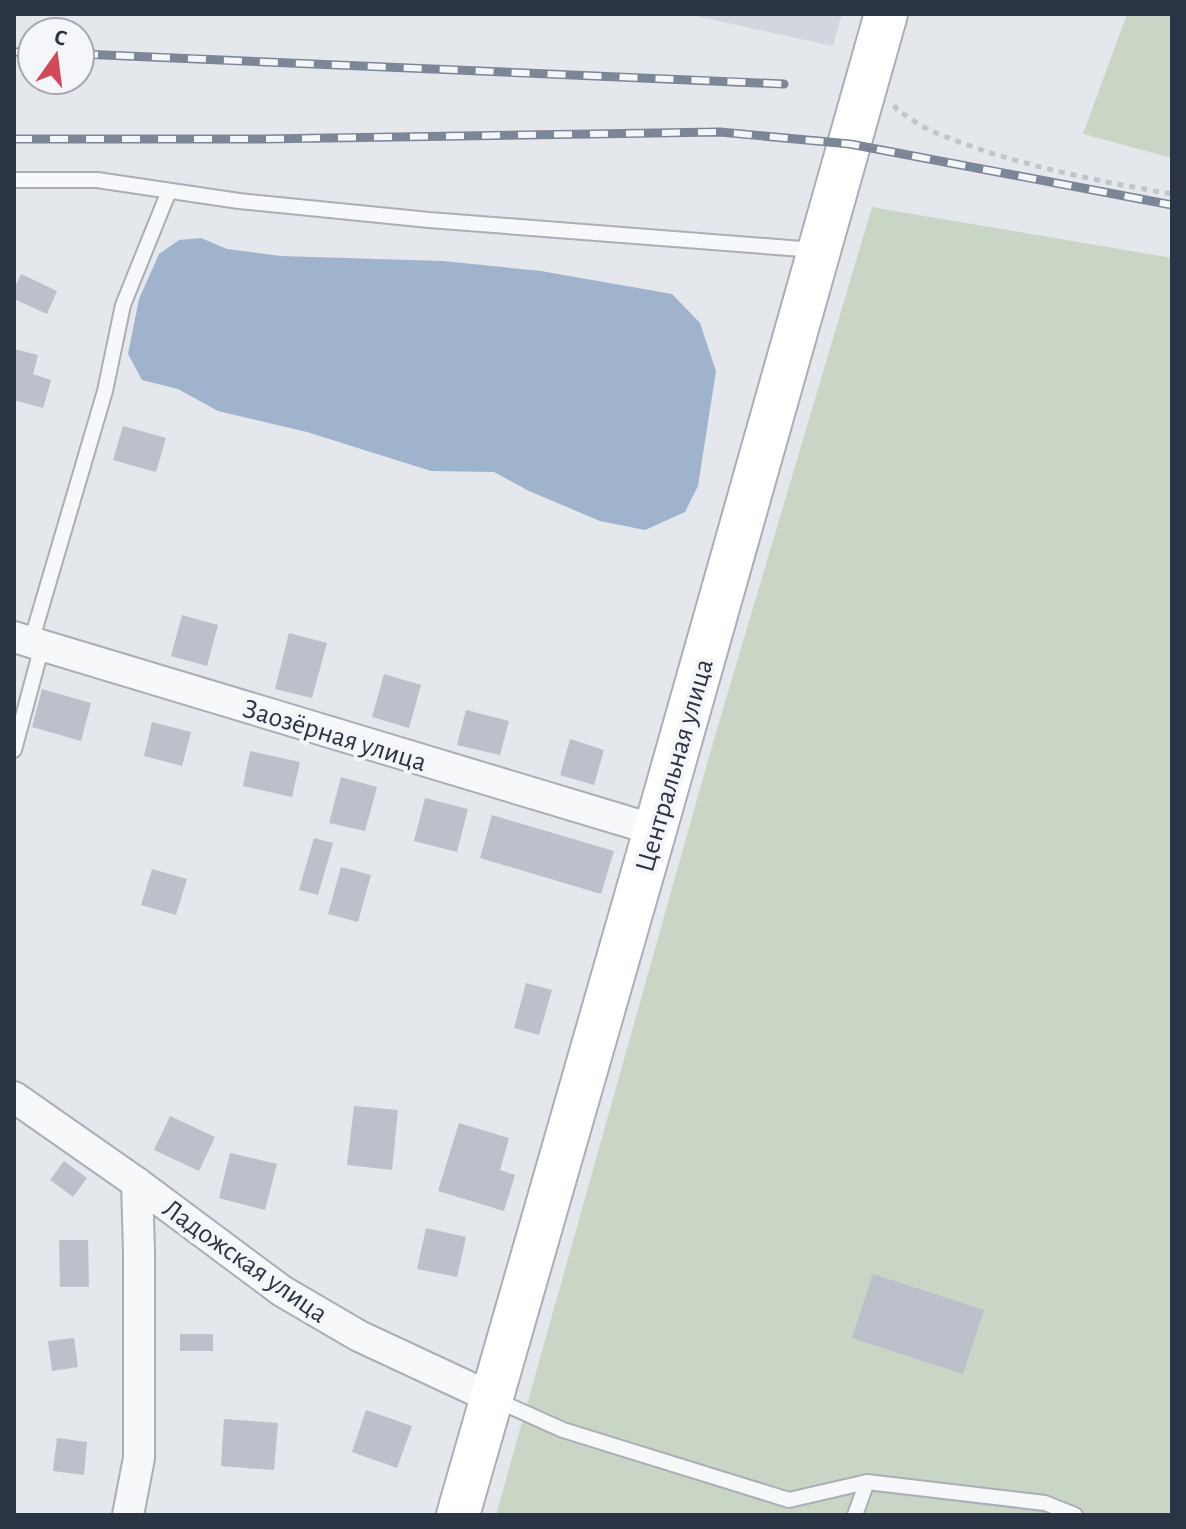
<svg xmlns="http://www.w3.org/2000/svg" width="1186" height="1529" font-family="'Alegreya Sans',sans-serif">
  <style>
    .built { fill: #d2d6de }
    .green { fill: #c9d6c5 }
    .water { fill: #9fb4cc }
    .building { fill: #bbc0ca }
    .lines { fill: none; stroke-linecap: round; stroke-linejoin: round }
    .lane-casing { stroke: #a9aeb7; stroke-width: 18 }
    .street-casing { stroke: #a9aeb7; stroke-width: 34 }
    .secondary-casing { stroke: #a9aeb7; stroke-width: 46 }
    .path { stroke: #c2c5cb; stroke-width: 5; stroke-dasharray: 6 6; stroke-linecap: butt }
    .lane { stroke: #f7f8fa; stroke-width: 14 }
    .street { stroke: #f7f8fa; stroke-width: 30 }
    .secondary { stroke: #fff; stroke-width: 42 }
    .rail-casing { stroke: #7d8696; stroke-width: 9 }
    .rail { stroke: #f4f6f9; stroke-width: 6; stroke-dasharray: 18; stroke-linecap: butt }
    .labels { text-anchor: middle; stroke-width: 8; stroke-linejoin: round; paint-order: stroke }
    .street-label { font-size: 28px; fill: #2b3445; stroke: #f4f6f9 }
  </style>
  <rect width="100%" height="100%" fill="#e4e7ec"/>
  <polygon class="built" points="686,14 842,14 833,46"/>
  <g class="green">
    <polygon points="1127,14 1172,14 1172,158 1083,134"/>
    <polygon points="872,207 1172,258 1172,1515 496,1515 712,746"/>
  </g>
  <polygon class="water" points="201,238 227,249 281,256 443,261 541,271 672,294 700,323 716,371 698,486 685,512 645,530 600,521 529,491 494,472 431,471 307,432 218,411 178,389 142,380 128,354 139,299 159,254 179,240"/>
  <g class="building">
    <polygon points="21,274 57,291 47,314 14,299 14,289"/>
    <polygon points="14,349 38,355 33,374 51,380 43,408 14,400"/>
    <polygon points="123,426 166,438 156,472 113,460"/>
    <polygon points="182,615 218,625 207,666 171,656"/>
    <polygon points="289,633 327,643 312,698 275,689"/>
    <polygon points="384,674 421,685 409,728 372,717"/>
    <polygon points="42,689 91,703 81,741 32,727"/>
    <polygon points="466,710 509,721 500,755 457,745"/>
    <polygon points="152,722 191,732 182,766 144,756"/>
    <polygon points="570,739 604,750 594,785 560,775"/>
    <polygon points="250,751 300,762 292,797 243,786"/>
    <polygon points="341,777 377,787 365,831 329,823"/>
    <polygon points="425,798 468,809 457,852 414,841"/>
    <polygon points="492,815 614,851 601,894 480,858"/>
    <polygon points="314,838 333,843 318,895 299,890"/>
    <polygon points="341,867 371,875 358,922 328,914"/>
    <polygon points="152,869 187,879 176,915 141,905"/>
    <polygon points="526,983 552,990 539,1035 514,1028"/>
    <polygon points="354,1106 398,1110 392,1170 347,1165"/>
    <polygon points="170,1116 215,1137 199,1171 154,1150"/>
    <polygon points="459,1123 509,1138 500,1170 515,1175 504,1211 438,1191"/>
    <polygon points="230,1153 277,1164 265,1210 219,1198"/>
    <polygon points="64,1161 87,1178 73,1197 50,1180"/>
    <polygon points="426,1228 466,1237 457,1277 417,1269"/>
    <polygon points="59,1240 88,1240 89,1287 60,1287"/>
    <polygon points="873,1274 984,1310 963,1374 852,1338"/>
    <rect x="180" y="1334" width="33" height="17"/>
    <polygon points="74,1338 78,1367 52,1371 48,1341"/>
    <polygon points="366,1410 412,1426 397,1468 352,1452"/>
    <polygon points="224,1419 278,1423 274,1470 221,1466"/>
    <polygon points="57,1438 87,1442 84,1475 53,1471"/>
  </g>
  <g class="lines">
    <g class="lane-casing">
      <g id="lane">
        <polyline points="14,180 97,180 239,201 429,220 815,250"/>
        <polyline points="31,642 105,391 123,305 169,191"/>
        <polyline points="14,750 42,646"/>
        <polyline points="494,1399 563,1430 789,1500 867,1482 1045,1503 1075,1515"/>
        <polyline points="855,1515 867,1482"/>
      </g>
    </g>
    <g class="street-casing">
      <g id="street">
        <polyline points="14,637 655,830"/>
        <polyline points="14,1097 137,1183 282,1291 359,1336 492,1398"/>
        <polyline points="128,1515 139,1458 139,1252 137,1183"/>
      </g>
    </g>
    <g class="secondary-casing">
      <polyline id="secondary" points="458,1515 655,830 886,14"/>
    </g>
    <path class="path" d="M894,105L897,110C909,117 921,127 934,132C1010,164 1092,180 1172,194"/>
    <use href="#lane" class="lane"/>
    <use href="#street" class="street"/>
    <use href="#secondary" class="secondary"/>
    <g class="rail-casing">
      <g id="rail">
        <polyline points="14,52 32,52"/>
        <polyline points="80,54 784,84"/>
        <polyline points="14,139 262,139 720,132 850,144 1172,205"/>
      </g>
    </g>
    <use href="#rail" class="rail"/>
  </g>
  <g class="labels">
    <g class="street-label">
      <text transform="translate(335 734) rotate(17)" y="10">Заозёрная улица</text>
      <text transform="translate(673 765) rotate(-74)" y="10">Центральная улица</text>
      <text transform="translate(246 1260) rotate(35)" y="10">Ладожская улица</text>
    </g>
  </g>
  <rect width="1186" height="1529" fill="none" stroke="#2b3445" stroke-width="32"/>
  <g transform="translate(56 56) rotate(14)"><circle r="38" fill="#f4f6f9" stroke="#a4a8b1" stroke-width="2"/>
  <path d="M0-6L14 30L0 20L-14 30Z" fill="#d1495b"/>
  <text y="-12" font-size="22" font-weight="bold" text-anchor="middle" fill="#2b3445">С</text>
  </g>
</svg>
